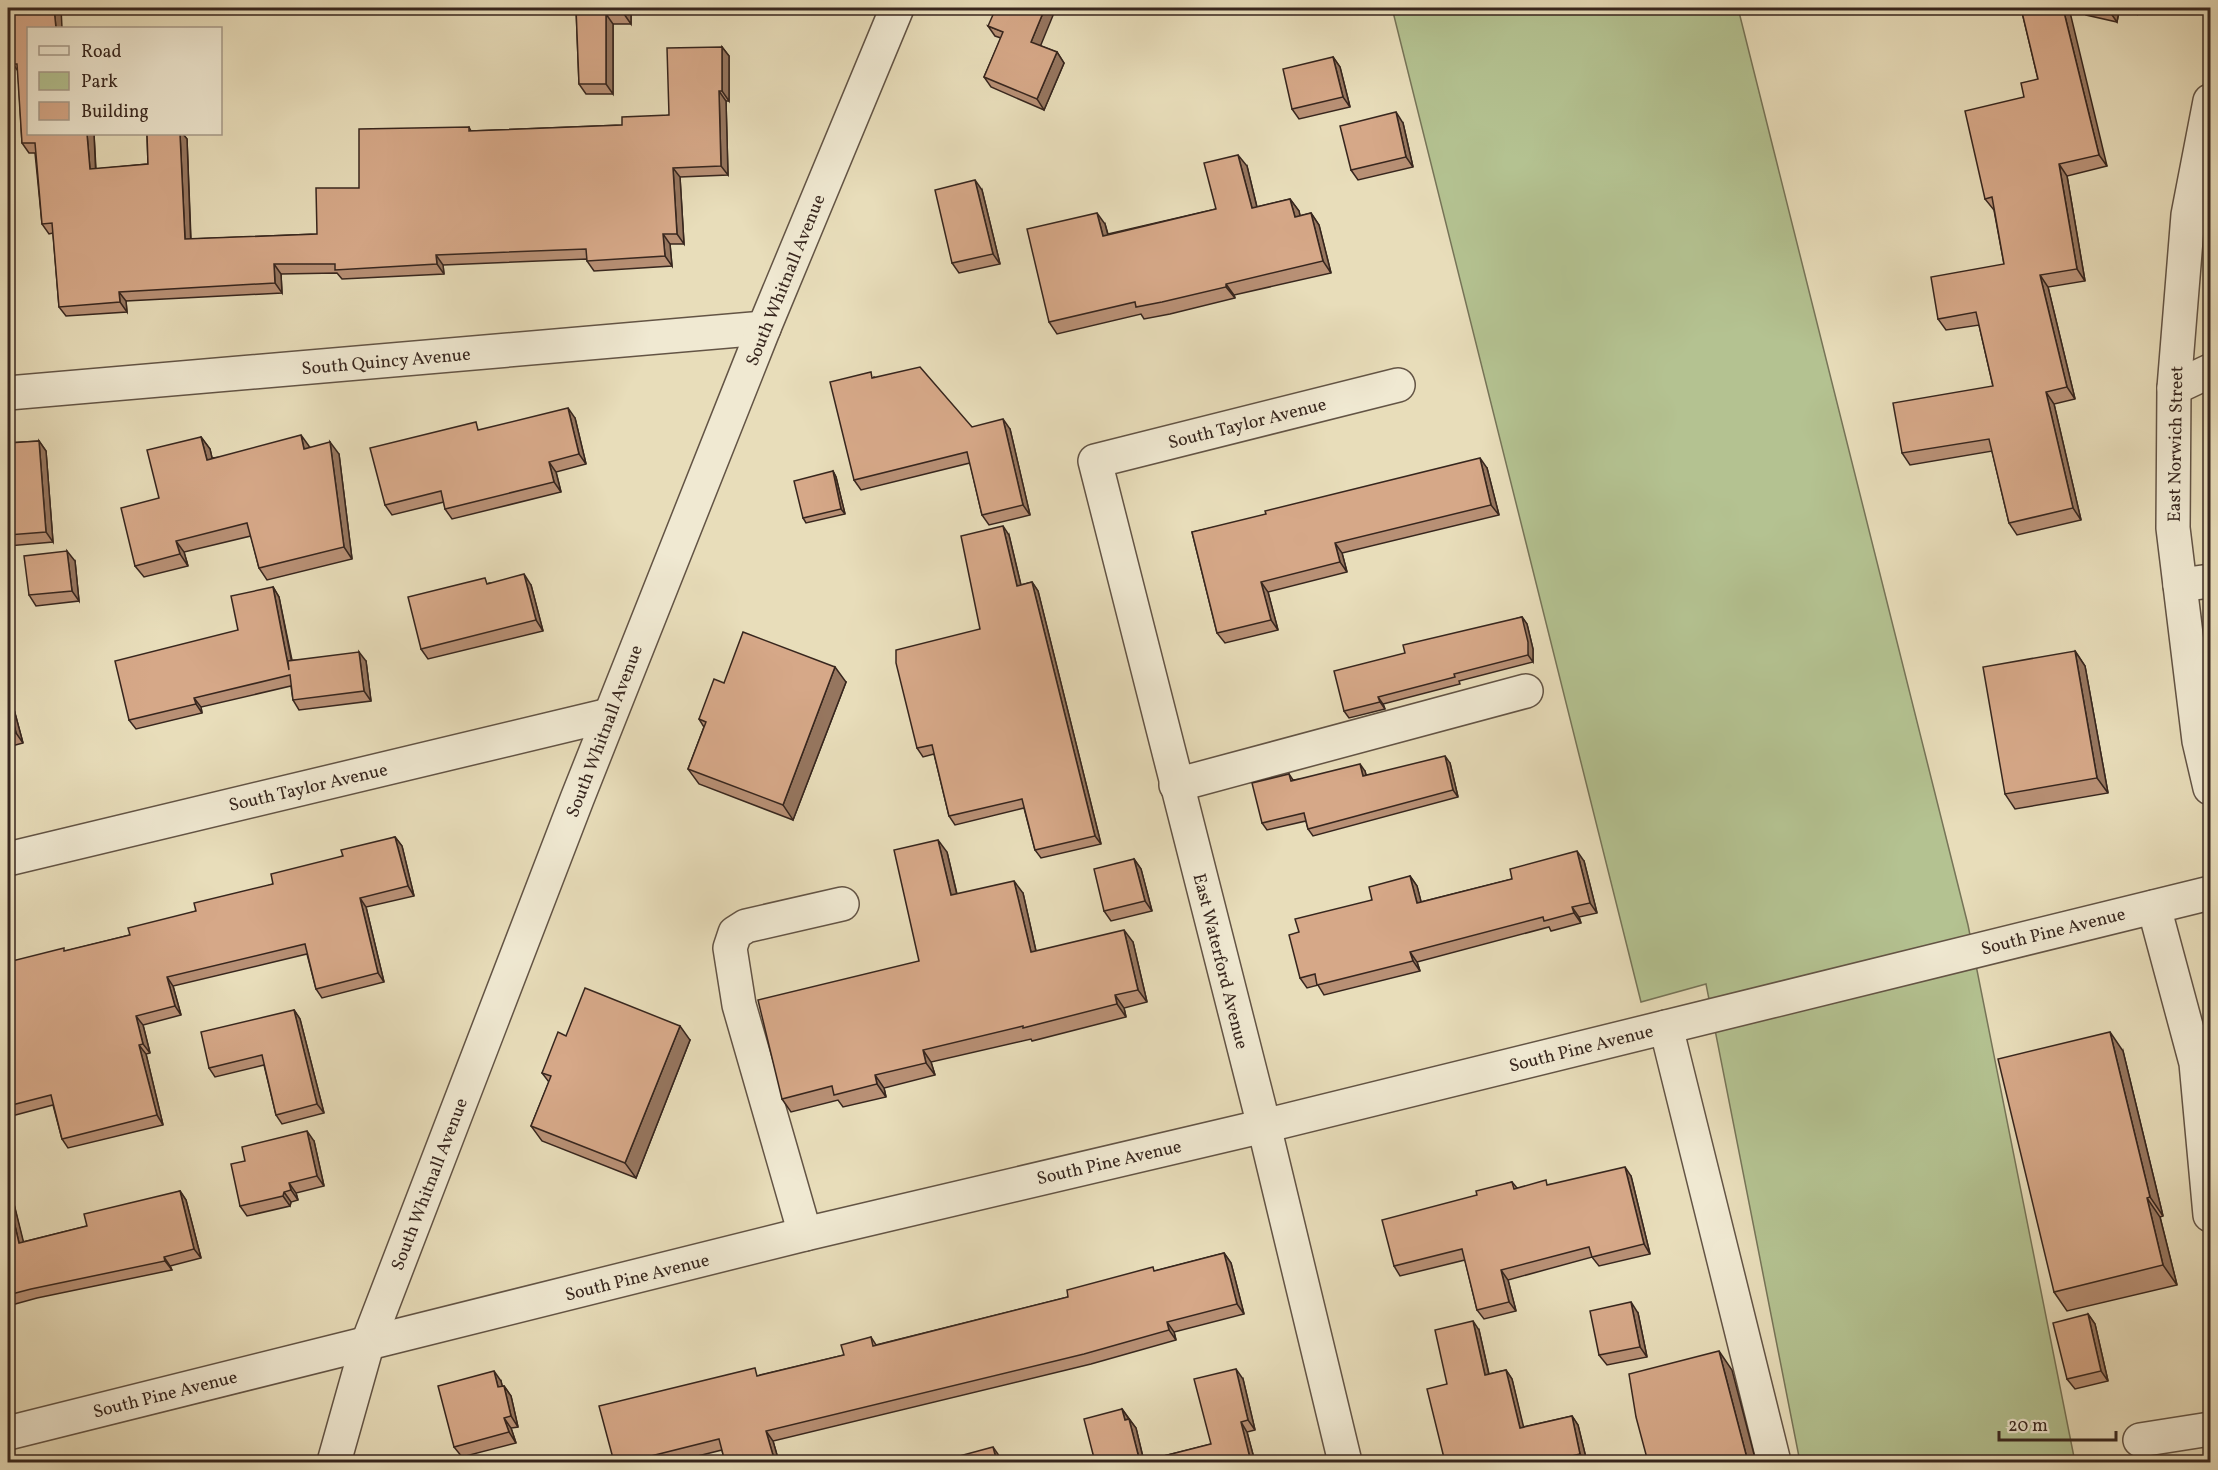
<svg xmlns="http://www.w3.org/2000/svg" width="2218" height="1470" font-family="Vollkorn,serif">
  <style>
    .green { fill: #b4c291; stroke: #767458; stroke-width: 1.5 }
    .lines { fill: none; stroke-linecap: round; stroke-linejoin: round }
    .minor-casing { stroke: #635445; stroke-width: 36 }
    .minor { stroke: #f0e9d2; stroke-width: 33 }
    .wall { fill: #b89075; stroke: #37261e; stroke-width: 1.5 }
    .shaded-wall { fill: #96765f; stroke: #37261e; stroke-width: 1.5 }
    .building { fill: #d6a888; stroke: #37261e; stroke-width: 1.5 }
    .labels { text-anchor: middle; stroke-width: 5; stroke-linejoin: round; paint-order: stroke }
    .street-label { font-size: 18px; fill: #37261e; stroke: #f0e9d2 }
  </style>
  <rect width="100%" height="100%" fill="#e8ddba"/>
  <filter id="stains"><feTurbulence type="fractalNoise" baseFrequency=".00333" numOctaves="4"/><feColorMatrix values="0 0 0 0 .2 0 0 0 0 .09 0 0 0 0 .02 0 0 0 .5 -.17"/></filter>
  <radialGradient id="worn" r=".72"><stop offset=".6" stop-color="#630" stop-opacity="0"/><stop offset="1" stop-color="#630" stop-opacity=".3"/></radialGradient>
  <polygon class="green" points="1392,8 1738,8 1968,925 2075,1462 1800,1462 1706,984 1641,1002"/>
  <g class="lines">
    <g class="minor-casing">
      <g id="minor">
        <polyline points="2210,101 2188,215 2174,388 2173,528 2199,741 2210,788"/>
        <polyline points="2174,388 2210,371"/>
        <polyline points="8,393 764,328"/>
        <polyline points="2180,585 2210,581"/>
        <polyline points="1176,785 1526,691"/>
        <polyline points="8,859 609,715"/>
        <polyline points="2154,907 2196,1063 2210,1215"/>
        <polyline points="1666,1027 1774,1462"/>
        <polyline points="805,1234 739,1005 730,948 735,933 746,926 842,904"/>
        <polyline points="8,1433 805,1234 1264,1126 2210,893"/>
        <polyline points="2140,1440 2210,1429"/>
        <polyline points="334,1462 367,1345 577,799 764,328 897,8"/>
        <polyline points="1345,1462 1264,1126 1095,461 1398,385"/>
      </g>
    </g>
    <use href="#minor" class="minor"/>
  </g>
  <g class="wall">
    <polygon points="8,8 28,28 94,134 96,169 148,164 147,134 183,134 187,139 191,239 317,234 359,188 469,127 471,131 622,125 669,115 722,47 729,56 729,101 726,101 728,175 680,177 684,244 670,244 672,266 594,271 587,261 587,259 443,265 444,274 342,279 337,273 281,274 282,293 126,301 127,312 66,316 59,307 53,233 49,234 42,224 35,153 29,153 22,143 18,71 13,64 13,59 8,60"/>
    <polygon points="576,8 631,8 631,24 613,24 613,94 586,94 579,84"/>
    <polygon points="2021,8 2107,166 2067,176 2085,281 2048,287 2075,399 2054,404 2081,520 2017,535 2009,523 1992,451 1910,465 1902,453 1993,386 1979,325 1946,330 1938,319 2004,264 1994,210 1985,199 2038,79"/>
    <polygon points="2080,8 2138,8 2137,14 2119,11 2117,22 2086,15"/>
    <polygon points="988,26 1057,52 1064,63 1044,110 991,87 984,77 1001,38 995,36"/>
    <polygon points="1333,57 1340,67 1350,107 1299,119 1292,109"/>
    <polygon points="1403,123 1413,167 1358,180 1351,170"/>
    <polygon points="1247,166 1257,207 1290,199 1299,211 1300,216 1311,213 1319,225 1331,273 1234,295 1235,298 1170,314 1144,319 1141,314 1057,334 1049,322 1105,224 1108,234 1216,209"/>
    <polygon points="982,190 1000,264 959,273 952,263"/>
    <polygon points="874,377 972,427 1010,429 1030,515 989,525 982,515 970,463 861,490 854,480"/>
    <polygon points="575,418 586,464 556,472 561,492 452,519 445,509 444,502 392,515 385,505 482,430"/>
    <polygon points="201,437 210,449 212,458 309,447 339,454 352,559 267,580 259,568 251,536 184,552 188,566 144,577 135,566 159,498"/>
    <polygon points="39,441 46,451 53,542 8,546 8,443"/>
    <polygon points="1487,468 1499,515 1342,553 1347,572 1268,592 1278,630 1225,643 1217,633 1192,532"/>
    <polygon points="833,471 836,477 845,514 806,523 803,518"/>
    <polygon points="1009,535 1021,585 1032,582 1038,591 1101,844 1041,858 1035,850 1024,808 955,825 949,816 934,754 923,757 917,748 980,629"/>
    <polygon points="75,561 79,601 36,606 29,595"/>
    <polygon points="489,583 531,585 543,631 428,659 421,649"/>
    <polygon points="273,587 279,597 292,660 366,661 371,701 299,710 293,700 291,686 201,707 202,713 136,729 129,720 238,630"/>
    <polygon points="1522,617 1527,624 1533,649 1533,662 1459,681 1460,684 1383,704 1385,709 1349,718 1344,711 1405,653"/>
    <polygon points="2075,651 2085,666 2108,793 2015,809 2005,794"/>
    <polygon points="846,682 793,820 699,784 688,769 704,727 699,719 724,683"/>
    <polygon points="8,695 12,702 23,743 8,747"/>
    <polygon points="1450,763 1458,797 1313,836 1308,829 1306,821 1267,830 1262,823 1289,774 1293,780 1365,771 1366,775"/>
    <polygon points="395,837 402,846 414,896 366,907 384,982 322,998 316,989 307,954 173,986 181,1015 143,1025 150,1053 146,1054 163,1125 68,1148 62,1139 53,1105 8,1117 8,962 66,951 130,935 196,911 273,884 343,856"/>
    <polygon points="947,852 957,894 1023,893 1036,951 1133,942 1147,1002 1124,1008 1126,1017 1032,1041 1031,1039 931,1062 935,1075 884,1088 886,1097 843,1107 838,1100 791,1112 782,1099 919,961"/>
    <polygon points="1134,859 1141,869 1152,911 1111,921 1104,911"/>
    <polygon points="1584,861 1597,913 1579,917 1581,923 1551,931 1549,927 1417,962 1420,971 1324,995 1318,985 1307,988 1300,978 1299,932 1372,900 1410,876 1417,886 1421,902"/>
    <polygon points="294,1010 300,1019 324,1113 282,1124 276,1115 264,1065 215,1077 209,1068"/>
    <polygon points="566,1036 690,1040 636,1178 542,1141 531,1126 549,1082 542,1073"/>
    <polygon points="2123,1051 2163,1216 2160,1217 2177,1285 2067,1311 2054,1292"/>
    <polygon points="314,1141 324,1186 296,1193 298,1200 291,1202 290,1206 247,1216 240,1206 245,1161"/>
    <polygon points="1631,1176 1650,1254 1599,1266 1592,1257 1508,1280 1516,1311 1484,1319 1477,1310 1465,1260 1400,1276 1394,1266 1477,1195 1512,1182 1517,1188"/>
    <polygon points="8,1180 23,1242 87,1226 180,1191 186,1200 201,1258 170,1266 172,1270 37,1298 8,1306"/>
    <polygon points="1224,1253 1231,1263 1244,1314 1174,1332 1176,1340 1091,1364 773,1441 779,1462 725,1462 722,1450 674,1462 614,1462 760,1375 844,1355 871,1337 876,1345 1068,1297 1155,1271"/>
    <polygon points="1638,1313 1647,1357 1607,1365 1599,1355"/>
    <polygon points="2088,1314 2095,1324 2108,1381 2075,1389 2067,1379"/>
    <polygon points="1479,1330 1489,1374 1506,1370 1512,1379 1523,1427 1572,1416 1578,1425 1587,1462 1445,1462 1447,1384"/>
    <polygon points="1243,1379 1255,1430 1247,1432 1255,1462 1095,1462 1122,1409 1136,1428 1144,1461 1211,1444"/>
    <polygon points="501,1381 502,1386 504,1386 511,1396 518,1427 511,1428 516,1443 462,1457 454,1447"/>
  </g>
  <g class="shaded-wall">
    <polygon points="54,8 61,8 62,28 56,28"/>
    <polygon points="624,8 631,8 631,24 624,14"/>
    <polygon points="1045,8 1056,8 1038,52 1031,42"/>
    <polygon points="2063,8 2069,8 2107,166 2099,155"/>
    <polygon points="2111,8 2117,8 2119,11 2117,22 2110,12"/>
    <polygon points="2132,8 2138,8 2137,14"/>
    <polygon points="606,14 613,24 613,94 606,84"/>
    <polygon points="722,47 729,56 729,101 722,91"/>
    <polygon points="1057,52 1064,63 1044,110 1037,99"/>
    <polygon points="1333,57 1340,67 1350,107 1343,97"/>
    <polygon points="719,91 726,101 728,175 721,166"/>
    <polygon points="1396,112 1403,123 1413,167 1406,157"/>
    <polygon points="87,134 94,134 96,179 90,169"/>
    <polygon points="180,134 183,134 187,139 191,249 185,239"/>
    <polygon points="1238,155 1247,166 1260,220 1252,208"/>
    <polygon points="2059,164 2067,176 2085,281 2077,269"/>
    <polygon points="673,168 680,177 684,244 677,234"/>
    <polygon points="975,180 982,190 1000,264 993,254"/>
    <polygon points="1290,199 1299,211 1303,229 1295,217"/>
    <polygon points="1097,213 1105,224 1111,247 1103,236"/>
    <polygon points="1311,213 1319,225 1331,273 1323,261"/>
    <polygon points="663,234 670,244 672,266 665,256"/>
    <polygon points="436,255 443,265 444,274 437,264"/>
    <polygon points="274,264 281,274 282,293 275,283"/>
    <polygon points="2040,275 2048,287 2075,399 2067,387"/>
    <polygon points="1226,284 1234,295 1235,298 1226,287"/>
    <polygon points="119,292 126,301 127,312 120,302"/>
    <polygon points="2046,392 2054,404 2081,520 2073,508"/>
    <polygon points="568,408 575,418 586,464 579,454"/>
    <polygon points="1003,419 1010,429 1030,515 1023,505"/>
    <polygon points="301,435 309,446 312,460 304,449"/>
    <polygon points="201,437 210,449 215,471 207,460"/>
    <polygon points="39,441 46,451 53,542 46,532"/>
    <polygon points="330,442 339,454 352,559 344,547"/>
    <polygon points="1480,458 1487,468 1499,515 1491,505"/>
    <polygon points="549,462 556,472 561,492 554,482"/>
    <polygon points="833,471 836,477 845,514 841,509"/>
    <polygon points="1003,526 1009,535 1023,594 1017,586"/>
    <polygon points="176,541 184,552 188,566 180,554"/>
    <polygon points="1335,543 1342,553 1347,572 1340,562"/>
    <polygon points="67,551 75,561 79,601 72,591"/>
    <polygon points="524,574 531,585 543,631 536,620"/>
    <polygon points="1032,582 1038,591 1101,844 1095,836"/>
    <polygon points="1261,582 1268,592 1278,630 1271,620"/>
    <polygon points="273,587 279,597 295,679 289,670"/>
    <polygon points="1522,617 1527,624 1533,649 1533,662 1528,655"/>
    <polygon points="2075,651 2085,666 2108,793 2097,778"/>
    <polygon points="359,652 366,661 371,701 364,691"/>
    <polygon points="835,667 846,682 793,820 783,805"/>
    <polygon points="8,695 12,702 23,743 16,733 8,701"/>
    <polygon points="1378,697 1383,704 1385,709 1380,702"/>
    <polygon points="194,698 201,707 202,713 196,704"/>
    <polygon points="1445,756 1450,763 1458,797 1453,790"/>
    <polygon points="1360,764 1365,771 1368,783 1363,776"/>
    <polygon points="395,837 402,846 414,896 408,886"/>
    <polygon points="938,840 947,852 960,908 951,895"/>
    <polygon points="1577,851 1584,861 1597,913 1590,903"/>
    <polygon points="1134,859 1141,869 1152,911 1145,901"/>
    <polygon points="1410,876 1417,886 1424,913 1417,903"/>
    <polygon points="1014,881 1023,893 1039,965 1031,952"/>
    <polygon points="360,898 366,907 384,982 378,973"/>
    <polygon points="1572,907 1579,917 1581,923 1574,913"/>
    <polygon points="1124,930 1133,942 1147,1002 1138,990"/>
    <polygon points="1410,952 1417,962 1420,971 1413,961"/>
    <polygon points="167,977 173,986 181,1015 175,1006"/>
    <polygon points="1115,995 1124,1008 1126,1017 1117,1004"/>
    <polygon points="294,1010 300,1019 324,1113 317,1104"/>
    <polygon points="136,1016 143,1025 150,1053 143,1044"/>
    <polygon points="680,1026 690,1040 636,1178 625,1163"/>
    <polygon points="2110,1032 2123,1051 2163,1216 2150,1197"/>
    <polygon points="139,1045 146,1054 163,1125 157,1115"/>
    <polygon points="923,1050 931,1062 935,1075 926,1063"/>
    <polygon points="875,1075 884,1088 886,1097 877,1084"/>
    <polygon points="307,1131 314,1141 324,1186 317,1176"/>
    <polygon points="1625,1167 1631,1176 1650,1254 1644,1244"/>
    <polygon points="8,1180 26,1252 19,1243 8,1196"/>
    <polygon points="289,1183 296,1193 298,1200 291,1190"/>
    <polygon points="180,1191 186,1200 201,1258 194,1249"/>
    <polygon points="284,1192 291,1202 290,1206 283,1196"/>
    <polygon points="2147,1198 2160,1217 2177,1285 2163,1265"/>
    <polygon points="1224,1253 1231,1263 1244,1314 1237,1304"/>
    <polygon points="164,1257 170,1266 172,1270 165,1261"/>
    <polygon points="1501,1270 1508,1280 1516,1311 1509,1302"/>
    <polygon points="1631,1302 1638,1313 1647,1357 1640,1347"/>
    <polygon points="2088,1314 2095,1324 2108,1381 2101,1371"/>
    <polygon points="1473,1321 1479,1330 1491,1384 1485,1375"/>
    <polygon points="1167,1322 1174,1332 1176,1340 1169,1330"/>
    <polygon points="1719,1351 1732,1370 1756,1462 1748,1462"/>
    <polygon points="1236,1369 1243,1379 1255,1430 1248,1420"/>
    <polygon points="1506,1370 1512,1379 1526,1437 1520,1428"/>
    <polygon points="494,1371 501,1381 505,1397 498,1387"/>
    <polygon points="504,1386 511,1396 518,1427 511,1416"/>
    <polygon points="1122,1409 1129,1419 1125,1420"/>
    <polygon points="1572,1416 1578,1425 1587,1462 1580,1454"/>
    <polygon points="504,1418 511,1428 516,1443 509,1432"/>
    <polygon points="1129,1419 1136,1428 1144,1462 1140,1462"/>
    <polygon points="1241,1422 1247,1432 1255,1462 1251,1462"/>
    <polygon points="766,1431 773,1441 779,1462 775,1462"/>
    <polygon points="993,1447 1000,1457 1002,1462 997,1462"/>
  </g>
  <g class="building">
    <polygon points="8,8 54,8 56,28 28,28 28,134 87,134 90,169 148,164 147,134 180,134 185,239 317,234 316,188 359,188 359,129 469,127 469,131 622,125 622,117 669,115 667,48 722,47 722,91 719,91 721,166 673,168 677,234 663,234 665,256 587,261 586,249 436,255 437,264 335,270 335,264 274,264 275,283 119,292 120,302 59,307 52,223 42,224 35,143 22,143 17,64 13,64 12,49 8,49"/>
    <polygon points="576,8 624,8 624,14 606,14 606,84 579,84"/>
    <polygon points="996,8 1045,8 1031,42 1057,52 1037,99 984,77 1003,32 988,26"/>
    <polygon points="2021,8 2063,8 2099,155 2059,164 2077,269 2040,275 2067,387 2046,392 2073,508 2009,523 1989,439 1902,453 1893,403 1993,386 1976,312 1938,319 1931,277 2004,264 1992,197 1985,199 1965,111 2024,97 2021,83 2038,79"/>
    <polygon points="2089,8 2111,8 2110,12"/>
    <polygon points="1333,57 1343,97 1292,109 1283,69"/>
    <polygon points="1396,112 1406,157 1351,170 1340,126"/>
    <polygon points="1238,155 1252,208 1290,199 1295,217 1311,213 1323,261 1226,284 1226,287 1162,302 1136,307 1135,302 1049,322 1027,229 1097,213 1103,236 1216,209 1204,163"/>
    <polygon points="975,180 993,254 952,263 935,190"/>
    <polygon points="920,367 972,427 1003,419 1023,505 982,515 967,452 854,480 830,382 871,372 872,378"/>
    <polygon points="568,408 579,454 549,462 554,482 445,509 441,491 385,505 370,448 476,422 478,430"/>
    <polygon points="301,435 304,449 330,442 344,547 259,568 247,523 176,541 180,554 135,566 121,508 159,498 147,450 201,437 207,460"/>
    <polygon points="39,441 46,532 8,535 8,443"/>
    <polygon points="1480,458 1491,505 1335,543 1340,562 1261,582 1271,620 1217,633 1192,532 1266,514 1265,511"/>
    <polygon points="833,471 841,509 803,518 794,481"/>
    <polygon points="1003,526 1017,586 1032,582 1095,836 1035,850 1022,799 949,816 932,745 917,748 896,663 896,650 980,629 961,536"/>
    <polygon points="67,551 72,591 29,595 24,556"/>
    <polygon points="524,574 536,620 421,649 408,597 485,578 487,584"/>
    <polygon points="273,587 289,670 288,661 359,652 364,691 293,700 290,675 194,698 196,704 129,720 115,661 238,630 231,596"/>
    <polygon points="1522,617 1528,642 1528,655 1454,674 1455,677 1378,697 1380,702 1344,711 1334,671 1405,653 1403,645"/>
    <polygon points="743,632 835,667 783,805 688,769 706,722 699,719 714,679 724,683"/>
    <polygon points="2075,651 2097,778 2005,794 1983,667"/>
    <polygon points="8,701 16,733 8,735"/>
    <polygon points="1445,756 1453,790 1308,829 1304,813 1262,823 1252,783 1289,774 1291,781 1360,764 1363,776"/>
    <polygon points="395,837 408,886 360,898 378,973 316,989 305,944 167,977 175,1006 136,1016 143,1044 139,1045 157,1115 62,1139 51,1095 8,1106 8,962 64,948 64,951 130,935 128,928 196,911 194,903 273,884 271,874 343,856 341,850"/>
    <polygon points="938,840 951,895 1014,881 1031,952 1124,930 1138,990 1115,995 1117,1004 1023,1028 1023,1026 923,1050 926,1063 875,1075 877,1084 834,1095 832,1086 782,1099 758,1000 919,961 894,850"/>
    <polygon points="1577,851 1590,903 1572,907 1574,913 1544,921 1543,917 1410,952 1413,961 1317,985 1315,974 1300,978 1289,935 1299,932 1295,919 1372,900 1369,887 1410,876 1417,903 1512,879 1510,869"/>
    <polygon points="1134,859 1145,901 1104,911 1094,869"/>
    <polygon points="585,988 680,1026 625,1163 531,1126 551,1076 542,1073 558,1032 566,1036"/>
    <polygon points="294,1010 317,1104 276,1115 262,1055 209,1068 201,1032"/>
    <polygon points="2110,1032 2150,1197 2147,1198 2163,1265 2054,1292 1998,1059"/>
    <polygon points="307,1131 317,1176 289,1183 291,1190 284,1192 283,1196 240,1206 231,1164 245,1161 242,1147"/>
    <polygon points="1625,1167 1644,1244 1592,1257 1589,1247 1501,1270 1509,1302 1477,1310 1462,1249 1394,1266 1382,1220 1477,1195 1476,1191 1512,1182 1514,1189 1546,1180 1547,1185"/>
    <polygon points="180,1191 194,1249 164,1257 165,1261 31,1289 8,1295 8,1196 19,1243 87,1226 84,1214"/>
    <polygon points="1224,1253 1237,1304 1167,1322 1169,1330 1084,1354 766,1431 775,1462 725,1462 719,1439 627,1462 614,1462 599,1406 755,1368 757,1376 844,1355 841,1345 871,1337 873,1346 1068,1297 1067,1290 1153,1267 1154,1271"/>
    <polygon points="1631,1302 1640,1347 1599,1355 1590,1311"/>
    <polygon points="2088,1314 2101,1371 2067,1379 2053,1323"/>
    <polygon points="1473,1321 1485,1375 1506,1370 1520,1428 1572,1416 1580,1454 1547,1462 1445,1462 1427,1389 1447,1384 1435,1330"/>
    <polygon points="1719,1351 1748,1462 1648,1462 1636,1417 1629,1374"/>
    <polygon points="1236,1369 1248,1420 1241,1422 1251,1462 1095,1462 1084,1419 1122,1409 1125,1420 1129,1419 1140,1462 1211,1444 1194,1379"/>
    <polygon points="494,1371 498,1387 504,1386 511,1416 504,1418 509,1432 454,1447 438,1386"/>
    <polygon points="993,1447 997,1462 953,1462 952,1458"/>
  </g>
  <g class="labels">
    <g class="street-label">
      <text transform="translate(785 280) rotate(-68)" y="6">South Whitnall Avenue</text>
      <text transform="translate(386 361) rotate(-5)" y="6">South Quincy Avenue</text>
      <text transform="translate(1247 423) rotate(-14)" y="6">South Taylor Avenue</text>
      <text transform="translate(2175 444) rotate(-89)" y="6">East Norwich Street</text>
      <text transform="translate(604 731) rotate(-69)" y="6">South Whitnall Avenue</text>
      <text transform="translate(308 787) rotate(-13)" y="6">South Taylor Avenue</text>
      <text transform="translate(2053 931) rotate(-14)" y="6">South Pine Avenue</text>
      <text transform="translate(1221 961) rotate(76)" y="6">East Waterford Avenue</text>
      <text transform="translate(1581 1048) rotate(-14)" y="6">South Pine Avenue</text>
      <text transform="translate(1109 1162) rotate(-13)" y="6">South Pine Avenue</text>
      <text transform="translate(429 1184) rotate(-69)" y="6">South Whitnall Avenue</text>
      <text transform="translate(637 1277) rotate(-14)" y="6">South Pine Avenue</text>
      <text transform="translate(165 1394) rotate(-14)" y="6">South Pine Avenue</text>
    </g>
  </g>
  <rect width="2218" height="1470" fill="none" stroke="#e8ddba" stroke-width="30"/>
  <rect x="9" y="9" width="2200" height="1452" fill="none" stroke="#37261e" stroke-width="3"/>
  <rect x="15" y="15" width="2188" height="1440" fill="none" stroke="#37261e" stroke-width="1.5"/>
  <rect x="27" y="27" width="195" height="108" fill="#f0e9d2" stroke="#a69b8a" stroke-width="1.5"/>
  <rect x="39" y="46" width="30" height="9" fill="#f0e9d2" stroke="#a69b8a" stroke-width="1.5"/>
  <text x="81" y="57" font-size="18" fill="#37261e">Road</text>
  <rect x="39" y="72" width="30" height="18" fill="#b4c291" stroke="#a69b8a" stroke-width="1.5"/>
  <text x="81" y="87" font-size="18" fill="#37261e">Park</text>
  <rect x="39" y="102" width="30" height="18" fill="#d6a888" stroke="#a69b8a" stroke-width="1.5"/>
  <text x="81" y="117" font-size="18" fill="#37261e">Building</text>
  <path d="M1999 1431v9h117v-9" fill="none" stroke="#37261e" stroke-width="3"/>
  <text x="2008" y="1431" font-size="18" fill="#37261e" stroke="#f0e9d2" stroke-width="4.5" paint-order="stroke">20 m</text>
  <rect width="100%" height="100%" filter="url(#stains)"/>
  <rect width="100%" height="100%" fill="url(#worn)"/>
</svg>
